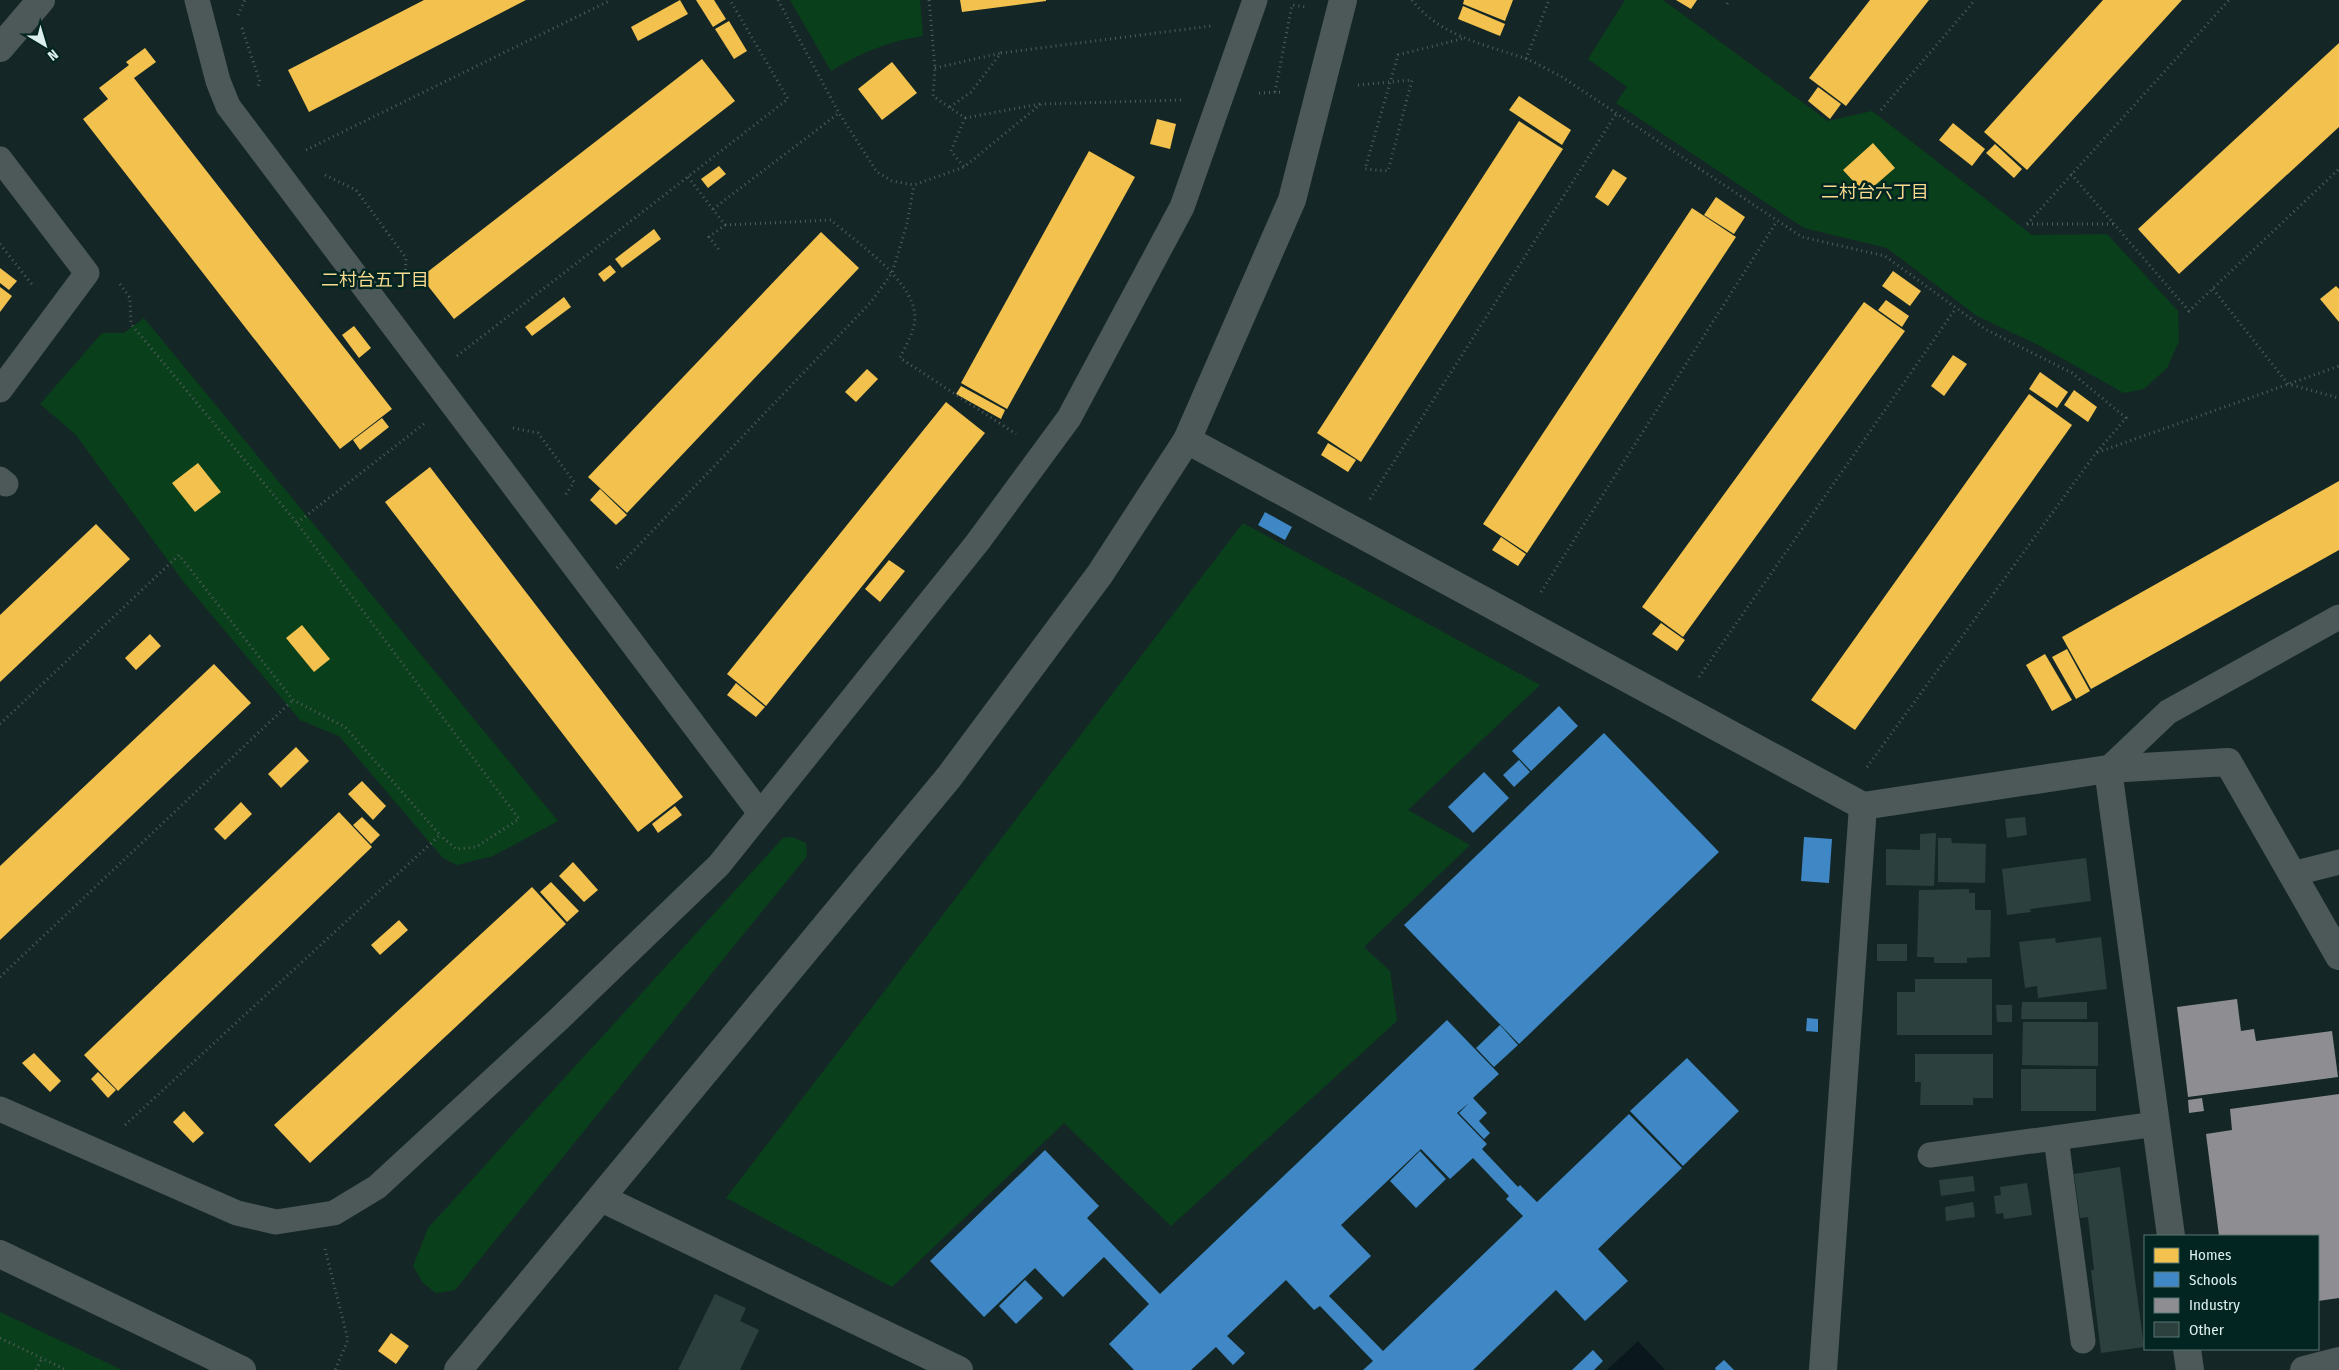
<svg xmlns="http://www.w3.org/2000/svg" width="2339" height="1370" font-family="'Fira Sans Condensed','Noto Sans JP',sans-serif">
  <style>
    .green { fill: #0a3f1b }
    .water { fill: #0a181d }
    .homes { fill: #f2c14e }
    .schools { fill: #3f88c5; fill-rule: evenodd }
    .industry { fill: #8d8d92 }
    .building { fill: #2c403d }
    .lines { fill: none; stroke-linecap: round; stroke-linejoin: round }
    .path { stroke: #505e5d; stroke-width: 3; stroke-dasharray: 1 4; stroke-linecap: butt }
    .service { stroke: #4c5958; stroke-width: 25 }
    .minor { stroke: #4c5958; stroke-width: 28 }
    .tertiary { stroke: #4c5958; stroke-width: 28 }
    .labels { text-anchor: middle; stroke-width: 5; stroke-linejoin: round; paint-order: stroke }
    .neighbourhood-label { font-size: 18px; fill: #f8db8f; stroke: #022522 }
  </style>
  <rect width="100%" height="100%" fill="#142726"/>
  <g class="green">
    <path d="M790,0H920L923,36C889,41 860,53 831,71Z"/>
    <polygon points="1625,0 1663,0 1828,121 1872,111 2032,235 2107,234 2178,311 2179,341 2167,368 2144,389 2124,393 2038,345 1977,316 1887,248 1804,228 1616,103 1627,87 1588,59"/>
    <polygon points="144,318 558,821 493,856 457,865 443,858 339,736 300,720 183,581 76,435 40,404 102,333 124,333"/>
    <polygon points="1243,523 1540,685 1408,810 1470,845 1364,947 1390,971 1397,1021 1171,1226 1064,1123 892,1287 726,1198"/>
    <polygon points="792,837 806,843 807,856 455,1290 436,1293 423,1283 413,1266 428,1228 783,838"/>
    <polygon points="0,1312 122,1370 0,1370"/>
  </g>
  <polygon class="water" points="1638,1341 1665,1370 1607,1370"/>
  <g class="homes">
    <polygon points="424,0 526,0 309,112 288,70"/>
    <polygon points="680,0 688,14 638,41 631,27"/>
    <polygon points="696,0 714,0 726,19 713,27"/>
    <polygon points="960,0 1046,0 1046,1 962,12"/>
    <polygon points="1464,0 1513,0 1505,21 1463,4"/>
    <polygon points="1676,0 1697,0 1691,9"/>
    <polygon points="1870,0 1929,0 1846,106 1809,78"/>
    <polygon points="2103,0 2182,0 2027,170 1984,132"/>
    <polygon points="1463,6 1505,24 1500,36 1458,19"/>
    <polygon points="729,21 747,51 734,59 715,29"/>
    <polygon points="2339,43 2339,127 2179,274 2138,229"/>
    <polygon points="145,48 156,62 134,78 392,409 340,449 83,119 108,99 99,88 129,65 126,62"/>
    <polygon points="702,59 735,101 454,319 421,277"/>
    <polygon points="892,62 917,93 882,120 858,89"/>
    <polygon points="1818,87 1841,104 1830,119 1808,101"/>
    <polygon points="1519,96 1571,130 1562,145 1509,110"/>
    <polygon points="1157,119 1176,124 1170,149 1150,144"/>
    <polygon points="1519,121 1563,149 1361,462 1317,433"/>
    <polygon points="1953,123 1985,149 1972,166 1939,140"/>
    <polygon points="1873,143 1895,168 1865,194 1843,170"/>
    <polygon points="1995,144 2022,169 2014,178 1986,153"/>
    <polygon points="1089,151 1135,177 1007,409 961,383"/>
    <polygon points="719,166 726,174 708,188 701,179"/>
    <polygon points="1613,169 1627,178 1608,206 1595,197"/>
    <polygon points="1716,197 1745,217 1734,234 1704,215"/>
    <polygon points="1692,208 1736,237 1527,553 1483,524"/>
    <polygon points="654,229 661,239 622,268 615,259"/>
    <polygon points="821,232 859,268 627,513 588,477"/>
    <polygon points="610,265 616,272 604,282 598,274"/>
    <polygon points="0,268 17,281 9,290 0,283"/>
    <polygon points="1893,271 1921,291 1910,306 1882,286"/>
    <polygon points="2336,286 2339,289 2339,322 2320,299"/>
    <polygon points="0,287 12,296 0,312"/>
    <polygon points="564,297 571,307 532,336 525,327"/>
    <polygon points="1886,300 1909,316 1902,327 1878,310"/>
    <polygon points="1864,302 1905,331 1683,637 1642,607"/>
    <polygon points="354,326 371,348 359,358 342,335"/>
    <polygon points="1953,355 1967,364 1944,396 1931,386"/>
    <polygon points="867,369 878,379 856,402 845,392"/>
    <polygon points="2040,372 2068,392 2057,408 2029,389"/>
    <polygon points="961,386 1005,410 1001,419 956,394"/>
    <polygon points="2074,390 2097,407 2088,422 2064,405"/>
    <polygon points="2029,394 2072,425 1855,730 1811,700"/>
    <polygon points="946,402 985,433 766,706 727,674"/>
    <polygon points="382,418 389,427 360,450 353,440"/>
    <polygon points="1328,443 1356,460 1348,472 1321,455"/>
    <polygon points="198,463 221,492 195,512 172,483"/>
    <polygon points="430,467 683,797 638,832 385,502"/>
    <polygon points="2339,481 2339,550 2091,689 2062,637"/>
    <polygon points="600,489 627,515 616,525 590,500"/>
    <polygon points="96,524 130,559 0,682 0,615"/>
    <polygon points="1501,537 1526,554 1518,566 1492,550"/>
    <polygon points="889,560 905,571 880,602 865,589"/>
    <polygon points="1661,623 1685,640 1677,651 1652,634"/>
    <polygon points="302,625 330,659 314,672 286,638"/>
    <polygon points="150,634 161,646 136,670 125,658"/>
    <polygon points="2067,649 2090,691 2076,699 2052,657"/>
    <polygon points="2045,654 2072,700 2052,711 2026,665"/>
    <polygon points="214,664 251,703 0,940 0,866"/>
    <polygon points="736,683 765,707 756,717 727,695"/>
    <polygon points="296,747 309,761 281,788 268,774"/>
    <polygon points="362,781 386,806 373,820 348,794"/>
    <polygon points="241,802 252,814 225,840 214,829"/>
    <polygon points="675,806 682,815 658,833 652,824"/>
    <polygon points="339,812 372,847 118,1091 84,1055"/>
    <polygon points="362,817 380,835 371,844 353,825"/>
    <polygon points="573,862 598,890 584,902 559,876"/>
    <polygon points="551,882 579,911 567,922 540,892"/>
    <polygon points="532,887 566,924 310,1163 274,1125"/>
    <polygon points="399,920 408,930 380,955 371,945"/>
    <polygon points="34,1053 61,1081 50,1092 22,1063"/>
    <polygon points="98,1072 116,1090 108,1098 91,1079"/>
    <polygon points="184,1111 204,1133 193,1143 173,1122"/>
    <polygon points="391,1333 409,1346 396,1364 378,1351"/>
  </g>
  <g class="schools">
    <polygon points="1265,512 1292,527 1285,540 1258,525"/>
    <polygon points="1559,706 1578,726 1531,771 1512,751"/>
    <polygon points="1604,733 1719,852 1519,1044 1404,925"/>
    <polygon points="1519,760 1530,772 1514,787 1503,775"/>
    <polygon points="1484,772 1509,798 1473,833 1448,807"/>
    <polygon points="1804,837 1832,839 1829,883 1801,881"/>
    <polygon points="1807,1018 1818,1019 1818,1032 1806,1031"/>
    <path d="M1447,1020L1499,1074L1473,1098L1487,1113L1479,1121L1490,1133L1484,1139L1459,1113L1469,1103L1457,1113L1487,1144L1482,1149L1518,1187L1520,1185L1537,1202L1629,1114L1682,1168L1598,1249L1628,1281L1585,1321L1556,1290L1473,1370H1363L1373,1361L1320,1306L1314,1310L1286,1280L1227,1336L1245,1353L1233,1365L1216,1347L1191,1370H1134L1109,1344L1149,1304L1104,1257L1063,1297L1035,1268L984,1317L930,1261L1045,1150L1099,1206L1087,1218L1160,1294ZM1421,1149L1450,1179L1473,1158L1509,1196L1506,1199L1523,1216L1383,1351L1329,1296L1371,1256L1341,1225Z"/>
    <polygon points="1500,1025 1518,1045 1494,1067 1476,1048"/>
    <polygon points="1687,1058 1739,1111 1683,1166 1630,1111"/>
    <polygon points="1420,1151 1446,1179 1416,1208 1390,1181"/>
    <polygon points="1025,1280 1043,1298 1016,1324 999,1306"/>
    <polygon points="1593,1350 1603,1361 1594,1370 1572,1370"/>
    <polygon points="1724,1360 1734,1370 1716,1370 1715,1368"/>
  </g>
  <g class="industry">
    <polygon points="2237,999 2241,1031 2254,1029 2256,1041 2332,1031 2338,1077 2188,1097 2177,1007"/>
    <polygon points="2339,1094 2339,1298 2318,1301 2318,1236 2219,1236 2206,1134 2232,1130 2230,1109"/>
    <polygon points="2202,1098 2204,1111 2189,1113 2188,1100"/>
  </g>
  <g class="building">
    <polygon points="2025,817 2027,835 2007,838 2005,819"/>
    <polygon points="1936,833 1934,886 1886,885 1886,849 1920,850 1920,834"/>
    <polygon points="1938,838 1951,838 1952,843 1986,844 1985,883 1938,882"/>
    <polygon points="2086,858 2091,901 2030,909 2031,912 2007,915 2002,869"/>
    <polygon points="1969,889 1969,893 1975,893 1975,910 1991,910 1990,957 1967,958 1967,963 1934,963 1934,957 1917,957 1919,890"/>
    <polygon points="2101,937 2107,989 2038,998 2037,986 2025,988 2019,942 2055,938 2056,943"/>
    <rect x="1877" y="944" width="30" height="17"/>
    <polygon points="1915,979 1992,979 1992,1035 1897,1035 1897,992 1915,992"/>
    <polygon points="2022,1002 2087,1002 2087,1019 2021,1019"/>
    <polygon points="1996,1005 2012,1005 2012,1022 1997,1022"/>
    <polygon points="2023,1022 2098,1022 2098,1066 2022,1065"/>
    <polygon points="1915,1054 1993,1054 1993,1098 1973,1098 1973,1105 1920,1105 1921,1082 1915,1082"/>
    <rect x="2021" y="1069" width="75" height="42"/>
    <polygon points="2120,1167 2144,1347 2101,1353 2091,1270 2094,1270 2088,1217 2080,1218 2074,1174"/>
    <polygon points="1973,1176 1975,1191 1941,1196 1939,1180"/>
    <polygon points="2027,1183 2032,1215 2004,1219 2003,1213 1996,1214 1994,1196 2001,1195 2000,1187"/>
    <polygon points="1973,1202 1975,1217 1946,1221 1945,1207"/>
    <polygon points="715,1294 746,1308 740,1321 759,1330 740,1370 678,1370"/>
  </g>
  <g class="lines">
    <g class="path">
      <polyline points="778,0 839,113 877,172 892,181 914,185 964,167 1041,104 1183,100"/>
      <polyline points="929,0 935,68 933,96 965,118 951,151 964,167"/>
      <path d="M1412,0C1440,36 1483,44 1524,58C1537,63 1550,71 1562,77L1802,237L1885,256L1985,329L2072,373L2126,418L2096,453"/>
      <polyline points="1727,4 1729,0"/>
      <polyline points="238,15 245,0"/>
      <polyline points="242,28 260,82 258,86"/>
      <polyline points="1526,59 1549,0"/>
      <polyline points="935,68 1001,53"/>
      <polyline points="1358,85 1412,80 1388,171 1365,169 1398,55 1465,38"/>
      <polyline points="1275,92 1292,5 1306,7"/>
      <polyline points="1259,93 1282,92"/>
      <polyline points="950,107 971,92 1001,53 1211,26"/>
      <polyline points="1881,110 1975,0"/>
      <polyline points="965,118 1040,104"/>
      <polyline points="306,150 611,0"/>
      <polyline points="2071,174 2189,311 2339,169"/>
      <polyline points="325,175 356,190 406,258 405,282"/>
      <polyline points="688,177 725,225 709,237 720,251"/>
      <polyline points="713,209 839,113"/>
      <polyline points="2027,224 2229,0"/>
      <polyline points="2027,224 2114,224"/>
      <path d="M725,225L831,220C857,243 915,281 915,318C915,331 905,347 900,358L1016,434"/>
      <polyline points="0,244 34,287"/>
      <polyline points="120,284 130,298 131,324 297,523 519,819 476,847 456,849 440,835"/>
      <polyline points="2213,289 2288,384 2339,398"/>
      <polyline points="457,356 788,99 730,0"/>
      <polyline points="513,428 538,433 574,482 564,497"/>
      <polyline points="1370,499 1616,114"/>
      <polyline points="297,523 425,423"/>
      <polyline points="617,568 871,302 892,273 907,224 914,185"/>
      <polyline points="1541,592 1777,221"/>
      <polyline points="1699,677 1956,308"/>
      <polyline points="0,724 179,555 293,700 345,727 440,835 124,1126"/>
      <polyline points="1867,767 2096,453 2339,366"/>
      <polyline points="0,977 293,700"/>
      <polyline points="325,1249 348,1340 335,1370"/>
      <polyline points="0,1338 66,1370"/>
      <polyline points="36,1370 42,1358"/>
    </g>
    <g class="service">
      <polyline points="197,0 218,81 228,106 760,813"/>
      <polyline points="0,159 87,273 0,390"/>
      <polyline points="0,479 6,484"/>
      <polyline points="2108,769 2168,712 2339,617"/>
      <polyline points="2292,874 2339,862"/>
      <polyline points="0,1109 237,1213 276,1222 334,1213 377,1187 559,1019 719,865 977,543 1069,418 1182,207 1255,0"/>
      <polyline points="2056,1138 2083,1341"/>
      <polyline points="1930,1155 2156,1124"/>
    </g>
    <g class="minor">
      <polyline points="0,48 41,0"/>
      <polyline points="1187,440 1863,806 2108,769 2228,762 2339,956"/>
      <polyline points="2108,769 2171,1236"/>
      <polyline points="601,1198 959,1370"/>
      <polyline points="2187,1349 2190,1370"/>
      <polyline points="1823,1370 1863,806"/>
      <polyline points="2304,1370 2339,1361"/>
    </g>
    <g class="tertiary">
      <polyline points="0,1254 242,1370"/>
      <polyline points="458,1370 949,777 1100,574 1187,440 1292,200 1343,0"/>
    </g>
  </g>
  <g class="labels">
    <g class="neighbourhood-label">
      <text x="1875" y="198">二村台六丁目</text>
      <text x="375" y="286">二村台五丁目</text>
    </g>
  </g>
  <rect x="2144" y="1235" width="175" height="115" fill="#022522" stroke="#5a7673"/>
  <rect x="2154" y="1248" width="25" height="15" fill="#f2c14e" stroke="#5a7673"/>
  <text x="2189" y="1260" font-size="15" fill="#ddefed">Homes</text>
  <rect x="2154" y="1272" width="25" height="15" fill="#3f88c5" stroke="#5a7673"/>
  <text x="2189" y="1285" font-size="15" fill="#ddefed">Schools</text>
  <rect x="2154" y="1298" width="25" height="15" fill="#8d8d92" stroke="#5a7673"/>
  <text x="2189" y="1310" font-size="15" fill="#ddefed">Industry</text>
  <rect x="2154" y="1322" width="25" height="15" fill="#2c403d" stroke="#5a7673"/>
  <text x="2189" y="1335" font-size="15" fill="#ddefed">Other</text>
  <g transform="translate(45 45) rotate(142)" stroke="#022522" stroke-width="4" paint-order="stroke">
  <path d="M0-4L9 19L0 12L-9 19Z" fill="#ddefed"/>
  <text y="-8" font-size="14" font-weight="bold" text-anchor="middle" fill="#ddefed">N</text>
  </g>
</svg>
